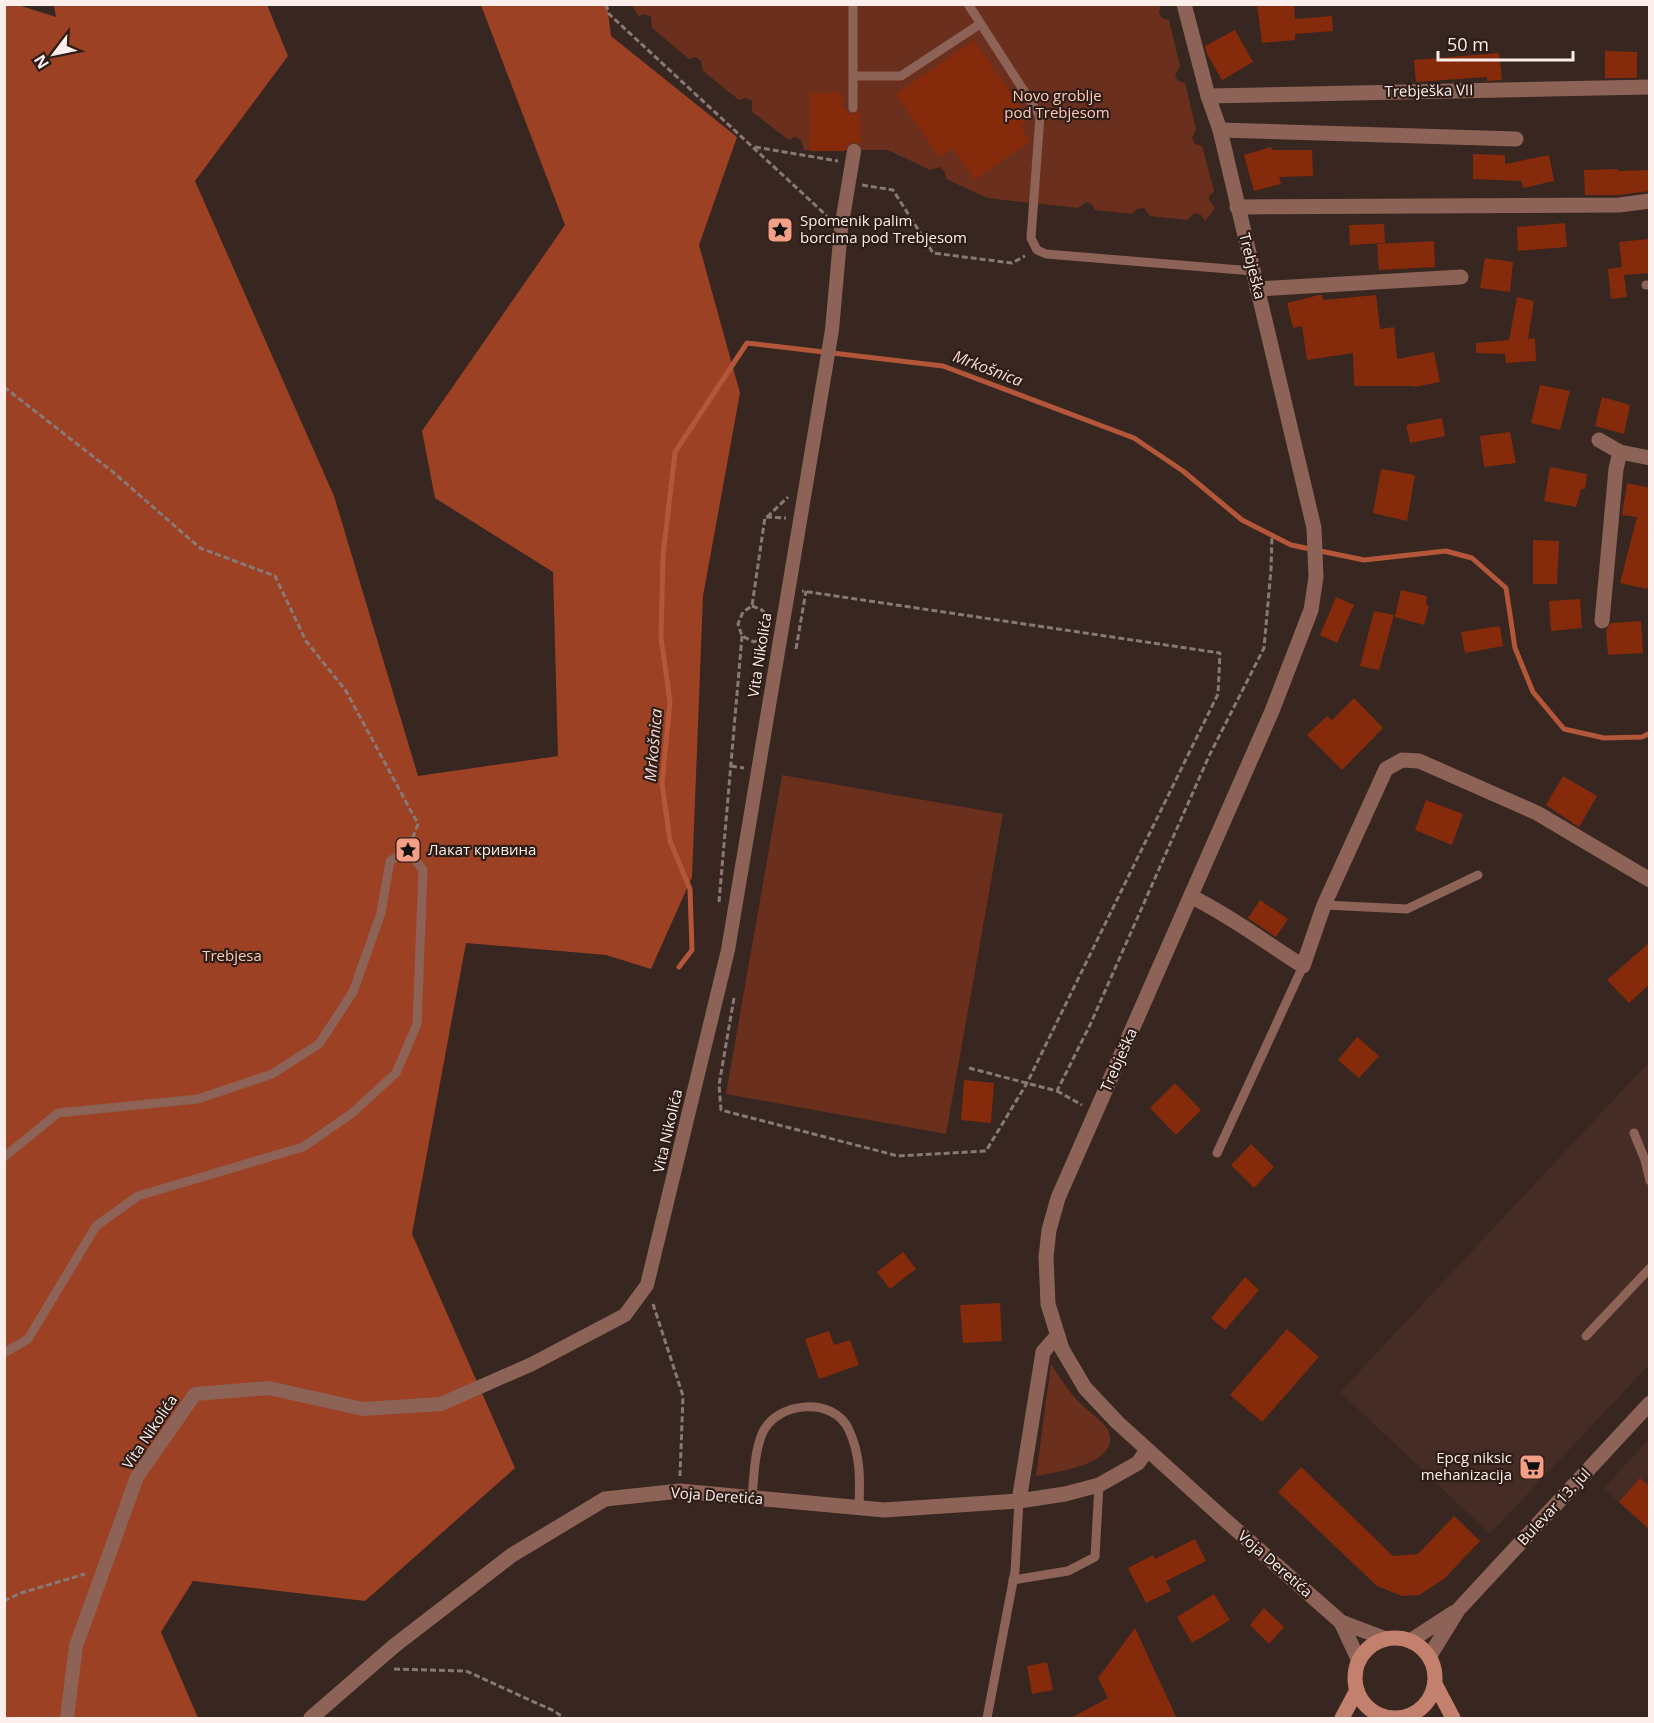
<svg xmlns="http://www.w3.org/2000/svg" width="1654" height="1723" font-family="'Open Sans',sans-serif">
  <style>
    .built { fill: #452c25 }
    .green { fill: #6b2f1d }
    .forest { fill: #9d4124 }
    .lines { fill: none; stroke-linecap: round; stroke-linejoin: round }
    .stream { stroke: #b45639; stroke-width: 5 }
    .building { fill: #852b0b }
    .path { stroke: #897975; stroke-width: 3; stroke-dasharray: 6 3; stroke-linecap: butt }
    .service { stroke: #8c6356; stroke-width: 9 }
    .pedestrian { stroke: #8c6356; stroke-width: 14 }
    .minor { stroke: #8c6356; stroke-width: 15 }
    .tertiary { stroke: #8c6356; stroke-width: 15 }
    .secondary { stroke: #c3816d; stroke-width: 15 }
    .labels { text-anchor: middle; stroke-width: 4.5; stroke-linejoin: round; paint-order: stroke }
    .street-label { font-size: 15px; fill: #fbeeeb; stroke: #2e1c17 }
    .park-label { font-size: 15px; fill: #fecaba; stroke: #2e1c17 }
    .poi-label { font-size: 15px; fill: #fbeeeb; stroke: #2e1c17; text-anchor: start }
    .water-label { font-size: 16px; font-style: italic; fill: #f6dbd2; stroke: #2e1c17 }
  </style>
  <rect width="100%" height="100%" fill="#382620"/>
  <g class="built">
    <polygon points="1649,1062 1649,1365 1490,1534 1340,1392"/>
    <polygon points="1649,1439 1649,1530 1604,1488"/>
  </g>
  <g class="green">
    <polygon points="632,5 1161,5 1159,12 1162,18 1169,20 1180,66 1175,75 1178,81 1185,83 1196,129 1192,138 1195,144 1202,146 1214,191 1209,196 1209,200 1215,208 1205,221 1201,215 1194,213 1187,220 1150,216 1144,208 1137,209 1132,214 1095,210 1092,204 1086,202 1078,208 987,198 946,179 945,172 940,167 930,170 888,150 804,150 801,140 795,137 789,140 752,112 752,101 746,98 739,100 703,71 701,61 696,57 689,59 652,28 651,17 645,14 638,16"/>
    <polygon points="782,775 1003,814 946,1134 726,1094"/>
    <path d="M1051,1364C1060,1378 1069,1392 1081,1404C1088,1411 1105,1423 1108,1430C1123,1464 1056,1472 1036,1476Z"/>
  </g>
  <polygon class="forest" points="5,5 18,5 56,17 54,5 267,5 288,56 195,181 334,496 418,776 558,756 553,572 435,498 422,431 565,225 481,5 607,5 611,36 737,137 699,245 740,393 703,596 692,877 651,969 606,955 466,943 412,1234 515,1468 365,1601 193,1581 161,1632 198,1718 5,1718"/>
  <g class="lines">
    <polyline class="stream" points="679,967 692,950 690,889 670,841 662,783 670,702 661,637 663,556 675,452 747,343 943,366 1134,438 1183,471 1242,520 1291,545 1364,560 1446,551 1472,558 1506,588 1515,648 1533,692 1564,729 1604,738 1642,737 1650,733"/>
  </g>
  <g class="building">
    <polygon points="1257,4 1294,4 1295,19 1332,16 1333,31 1295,34 1295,40 1262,43"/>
    <polygon points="1235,30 1253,62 1222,80 1207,54 1205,46"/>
    <polygon points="974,40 1029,119 1020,126 1030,141 975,180 953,148 939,157 896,94"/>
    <polygon points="1605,51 1637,52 1637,78 1605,78"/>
    <polygon points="1499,53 1502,80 1487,81 1487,77 1416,82 1414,60"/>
    <polygon points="841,92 842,109 846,109 849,113 854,115 858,112 860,108 861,145 856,142 851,142 847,146 845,151 810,151 809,93"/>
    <polygon points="1271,147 1272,150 1312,150 1313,176 1279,177 1281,184 1254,191 1244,155"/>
    <polygon points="1473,154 1505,155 1505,164 1549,155 1554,181 1523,188 1521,181 1473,179"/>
    <polygon points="1618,169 1618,171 1650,170 1650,191 1618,195 1585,195 1584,170"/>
    <polygon points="1565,223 1567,247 1518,251 1517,227"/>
    <polygon points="1384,224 1385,243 1350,245 1349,225"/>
    <polygon points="1649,239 1650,273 1624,275 1627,297 1611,299 1608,269 1622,267 1619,242"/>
    <polygon points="1434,241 1435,267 1379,270 1377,244"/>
    <polygon points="1485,258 1513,262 1510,292 1480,288"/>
    <polygon points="1319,295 1322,295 1323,300 1376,295 1380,329 1394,327 1397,359 1434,352 1440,382 1414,387 1414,386 1354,386 1353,353 1307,360 1302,326 1293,328 1287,303"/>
    <polygon points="1517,297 1534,301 1528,339 1535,338 1536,361 1506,363 1505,354 1476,353 1476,343 1509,340"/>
    <polygon points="1540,385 1570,391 1560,430 1531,423"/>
    <polygon points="1602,397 1630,405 1624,434 1595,426"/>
    <polygon points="1442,418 1445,436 1410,443 1406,425"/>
    <polygon points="1510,432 1516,463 1484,467 1480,436"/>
    <polygon points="1550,467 1587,474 1585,489 1581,489 1576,507 1544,501"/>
    <polygon points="1381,469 1415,475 1407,521 1373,513"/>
    <polygon points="1627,483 1650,488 1650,580 1647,589 1620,583 1637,517 1622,515"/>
    <polygon points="1533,540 1559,541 1557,584 1533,584"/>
    <polygon points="1401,590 1427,596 1426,605 1429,606 1424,625 1395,617"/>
    <polygon points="1336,597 1354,605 1337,643 1320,635"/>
    <polygon points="1580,599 1582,628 1551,631 1549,601"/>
    <polygon points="1374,611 1394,615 1379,670 1360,666"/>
    <polygon points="1641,621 1643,653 1608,655 1606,630 1611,623"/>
    <polygon points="1500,626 1503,646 1465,653 1461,632"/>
    <polygon points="1354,698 1383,728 1342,770 1307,735 1327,716 1332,720"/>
    <polygon points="1563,776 1597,796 1579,827 1546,805"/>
    <polygon points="1426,800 1463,814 1452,845 1415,830"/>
    <polygon points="1260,900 1288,919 1276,937 1248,918"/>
    <polygon points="1650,942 1650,984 1629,1003 1607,980"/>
    <polygon points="1357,1037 1379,1056 1359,1078 1338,1060"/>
    <polygon points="964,1080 994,1083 991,1123 961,1120"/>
    <polygon points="1175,1083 1201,1110 1176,1135 1150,1108"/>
    <polygon points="1251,1144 1274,1167 1254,1188 1231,1165"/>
    <polygon points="903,1252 916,1269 890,1289 877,1272"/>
    <polygon points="1245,1277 1259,1290 1225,1330 1211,1318"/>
    <polygon points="1000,1303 1002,1341 963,1343 960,1305"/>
    <polygon points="1287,1329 1319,1357 1262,1422 1230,1395"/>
    <polygon points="829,1331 834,1345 850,1340 859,1365 819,1379 805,1339"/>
    <polygon points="1301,1467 1393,1556 1418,1554 1454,1516 1480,1541 1444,1579 1419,1595 1402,1596 1377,1586 1278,1492"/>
    <polygon points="1640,1478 1650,1487 1650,1530 1619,1502"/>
    <polygon points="1195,1539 1206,1561 1166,1581 1171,1591 1146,1603 1128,1568 1153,1555 1155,1559"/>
    <polygon points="1214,1594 1230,1620 1192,1643 1177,1617"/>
    <polygon points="1264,1608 1284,1627 1269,1644 1250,1625"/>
    <polygon points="1135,1628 1177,1719 1069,1719 1108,1698 1098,1678"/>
    <polygon points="1047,1662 1053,1690 1032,1694 1027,1666"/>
  </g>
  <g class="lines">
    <g class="path">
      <polyline points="606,4 609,14 827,216"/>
      <polyline points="755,147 838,161"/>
      <polyline points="862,185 893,190 933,253 1012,263 1025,256"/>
      <polyline points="4,387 113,472 200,548 275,576 306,641 346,691 418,824 412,840"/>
      <polyline points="767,517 788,497"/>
      <polyline points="752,606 762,610 769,618"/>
      <polyline points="765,637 754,642 742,636 738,624 743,612 752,606 765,517 786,518"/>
      <polyline points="796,649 806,591"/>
      <polyline points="731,766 744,768"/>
      <polyline points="719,902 742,636"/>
      <polyline points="734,998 719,1085 721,1110 898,1156 986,1151 1027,1083 1218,694 1220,653 802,591"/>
      <polyline points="969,1068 1057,1091 1090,1025 1209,756 1264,648 1271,569 1272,535"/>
      <polyline points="1057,1091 1082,1105"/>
      <polyline points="653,1304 683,1396 680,1476"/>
      <polyline points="4,1601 21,1593 85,1574"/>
      <polyline points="394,1669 466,1671 554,1711 564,1718"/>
    </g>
    <g class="service">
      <polyline points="853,4 853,108"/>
      <polyline points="968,4 1040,116 1031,238 1037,250 1046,254 1253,271"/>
      <polyline points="853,76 901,76 980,24"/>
      <polyline points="1646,285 1650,285"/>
      <polyline points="1324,905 1407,909 1478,875"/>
      <polyline points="1634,1133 1645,1160 1650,1181"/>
      <polyline points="1217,1153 1303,966"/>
      <polyline points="4,1157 58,1113 198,1099 272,1074 319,1044 353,992 381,913 390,861 408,850 423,870 417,1024 396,1073 351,1114 303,1147 138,1196 96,1226 28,1339 4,1353"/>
      <polyline points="1586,1336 1650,1268"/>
      <path d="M752,1498C754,1477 754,1454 762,1434C776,1401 834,1396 849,1430C861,1456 860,1480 859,1508"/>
      <polyline points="1013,1580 1068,1571 1095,1557 1099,1485"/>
      <polyline points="987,1718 1015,1571 1019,1501"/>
    </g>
    <polyline class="pedestrian" points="67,1718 76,1646 137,1477 195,1394 269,1388 363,1409 441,1404 532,1364 625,1315 647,1285 728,950 832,330 841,229 854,151"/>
    <g class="minor">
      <polyline points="1184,4 1208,96 1220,130 1314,528 1316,577 1311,610 1272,711 1058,1198 1049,1230 1046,1257 1048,1304 1062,1349 1085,1388 1117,1422 1224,1519 1341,1622 1386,1639"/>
      <polyline points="1208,96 1650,87"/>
      <polyline points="1220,130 1516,139"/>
      <polyline points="1237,207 1619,205 1650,201"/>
      <polyline points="1257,289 1461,277"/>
      <polyline points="1599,440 1620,452 1650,458"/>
      <polyline points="1602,621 1616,469 1620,452"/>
      <path d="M1192,897C1231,916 1266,943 1303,966L1324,905L1386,769L1402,760L1419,761L1537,813L1650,880"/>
      <polyline points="1019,1501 1043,1352 1057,1336"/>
      <polyline points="1341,1622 1359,1661"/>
      <polyline points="311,1718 394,1646 512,1555 605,1499 680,1491 884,1510 1019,1501 1065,1494 1099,1485 1138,1463 1147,1450"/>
    </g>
    <g class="tertiary">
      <polyline points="1410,1641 1453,1613"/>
      <polyline points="1429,1657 1458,1610 1650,1403"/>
    </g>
    <g class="secondary">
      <circle cx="1395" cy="1678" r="40"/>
      <polyline points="1435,1684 1453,1718"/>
      <polyline points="1342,1718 1357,1690"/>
    </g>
  </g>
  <defs>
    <g id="sight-square" transform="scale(1.35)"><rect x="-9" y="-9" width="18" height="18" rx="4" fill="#f39f85" stroke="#2e1c17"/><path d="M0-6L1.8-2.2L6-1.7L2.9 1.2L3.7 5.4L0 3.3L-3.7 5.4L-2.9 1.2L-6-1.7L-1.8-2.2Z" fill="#111"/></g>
    <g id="supermarket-square" transform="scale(1.35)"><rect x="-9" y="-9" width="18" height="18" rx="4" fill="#f39f85" stroke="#2e1c17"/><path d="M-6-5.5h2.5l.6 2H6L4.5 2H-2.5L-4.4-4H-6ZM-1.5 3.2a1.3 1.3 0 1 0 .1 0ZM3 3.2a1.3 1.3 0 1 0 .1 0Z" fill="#111"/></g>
  </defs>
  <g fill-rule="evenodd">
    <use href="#sight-square" x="780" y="230"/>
    <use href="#sight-square" x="408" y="850"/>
    <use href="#supermarket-square" x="1532" y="1467"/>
  </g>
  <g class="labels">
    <g class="street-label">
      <text transform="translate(1429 91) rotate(-1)" y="5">Trebješka VII</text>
      <text transform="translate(1252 266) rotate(76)" y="5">Trebješka</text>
      <text transform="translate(760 655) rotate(-81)" y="5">Vita Nikolića</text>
      <text transform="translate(1119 1060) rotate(-66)" y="5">Trebješka</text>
      <text transform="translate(668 1131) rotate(-77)" y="5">Vita Nikolića</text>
      <text transform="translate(150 1432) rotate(-56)" y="5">Vita Nikolića</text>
      <text transform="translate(717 1496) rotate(4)" y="5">Voja Deretića</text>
      <text transform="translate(1554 1507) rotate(-47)" y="5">Bulevar 13. jul</text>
      <text transform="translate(1275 1564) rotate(41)" y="5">Voja Deretića</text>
    </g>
    <g class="park-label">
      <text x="1057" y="101">Novo groblje<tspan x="1057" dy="17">pod Trebjesom</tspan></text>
      <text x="232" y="961">Trebjesa</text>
    </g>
    <g class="poi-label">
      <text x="800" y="226">Spomenik palim<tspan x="800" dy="17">borcima pod Trebjesom</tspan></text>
      <text x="428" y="855">Лакат кривина</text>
      <text x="1512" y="1463" text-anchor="end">Epcg niksic<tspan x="1512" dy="17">mehanizacija</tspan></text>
    </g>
    <g class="water-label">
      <text transform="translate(988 368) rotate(21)" y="6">Mrkošnica</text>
      <text transform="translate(653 745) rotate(-85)" y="6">Mrkošnica</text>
    </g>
  </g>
  <rect width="1654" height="1723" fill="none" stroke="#fbeeeb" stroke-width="12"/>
  <g transform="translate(54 54) rotate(238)" stroke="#2e1c17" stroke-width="4.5" paint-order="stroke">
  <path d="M0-4.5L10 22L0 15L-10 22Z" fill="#fbeeeb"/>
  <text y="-9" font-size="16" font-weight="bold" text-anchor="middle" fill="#fbeeeb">N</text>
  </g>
  <path d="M1438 51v9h135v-9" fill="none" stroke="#fbeeeb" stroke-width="3"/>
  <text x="1447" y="51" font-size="18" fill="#fbeeeb" stroke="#2e1c17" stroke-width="4.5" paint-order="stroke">50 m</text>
</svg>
